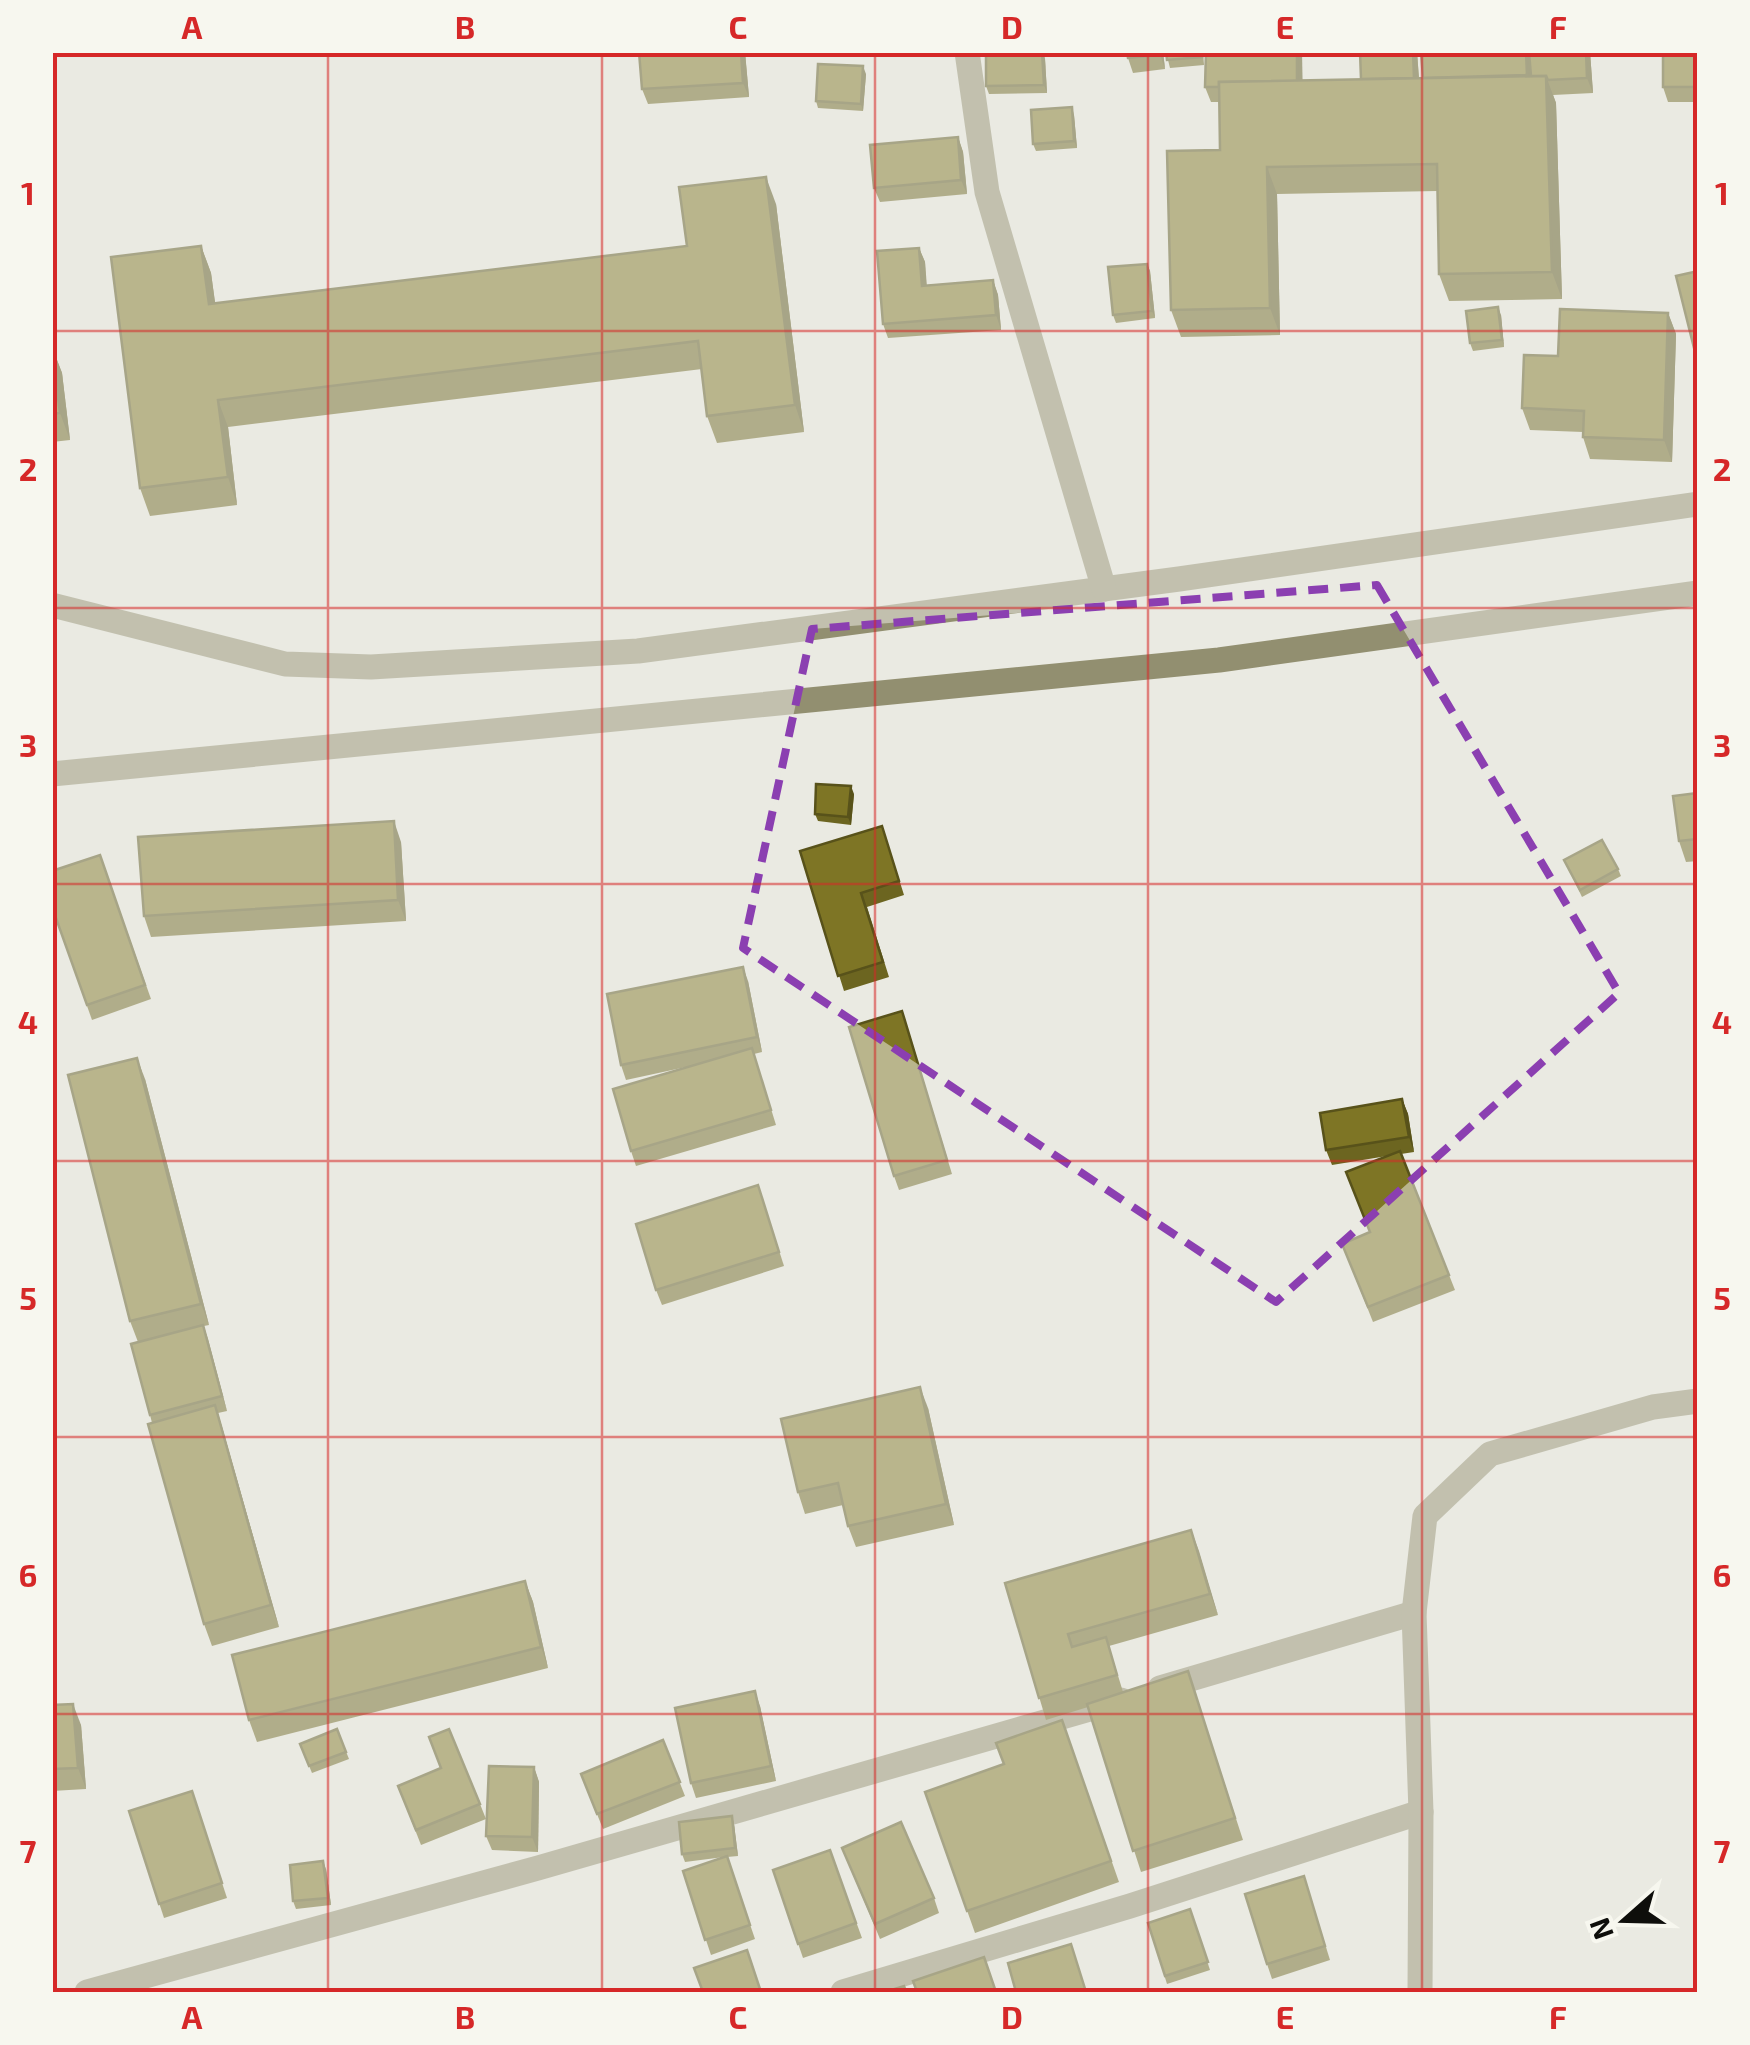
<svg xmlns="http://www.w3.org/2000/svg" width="1750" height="2045" font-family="'Exo 2',sans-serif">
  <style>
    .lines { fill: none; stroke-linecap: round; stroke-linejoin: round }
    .service { stroke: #928f70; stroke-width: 25 }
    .minor { stroke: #928f70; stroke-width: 25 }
    .wall { fill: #6c6520 }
    .shaded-wall { fill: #58521a }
    .building { fill: #7e7525; stroke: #58521a; stroke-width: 2.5 }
    .marked { fill: none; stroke: #8b3fb1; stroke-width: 8; stroke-dasharray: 20 12; stroke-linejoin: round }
    .grid { fill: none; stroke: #d62828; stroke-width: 2.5; stroke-opacity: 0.55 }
    .neatline { fill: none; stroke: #d62828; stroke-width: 4 }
    .grid-label { font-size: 32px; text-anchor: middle; font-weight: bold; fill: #d62828 }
  </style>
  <rect width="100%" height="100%" fill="#eaeae2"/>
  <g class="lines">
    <polyline class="service" points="52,605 285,664 371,667 638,651 1179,579 1698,504"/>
    <g class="minor">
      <polyline points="967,52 987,192 1104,589"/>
      <polyline points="52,774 1219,660 1698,593"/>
      <polyline points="1160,1688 1414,1613"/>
      <polyline points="87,1992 538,1868 1121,1700"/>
      <polyline points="843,1992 1130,1906 1421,1812"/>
      <polyline points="1420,1992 1421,1812 1414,1613 1425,1516 1490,1454 1653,1407 1698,1401"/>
    </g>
  </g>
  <g class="wall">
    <polygon points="745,52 749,97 648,104 642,89"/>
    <polygon points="823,52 851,52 825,56"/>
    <polygon points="1043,52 1045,59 1047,93 989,94 986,86"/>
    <polygon points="1163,52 1165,69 1133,73 1128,58"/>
    <polygon points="1166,52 1203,52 1204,65 1170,68"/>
    <polygon points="1417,52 1419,78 1590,52 1593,93 1553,95 1556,103 1562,299 1449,301 1439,274 1437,191 1277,194 1280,335 1181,337 1171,310 1220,150 1219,102 1211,102 1205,87 1361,79"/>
    <polygon points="1698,52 1698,102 1668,102 1663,87"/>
    <polygon points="866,74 863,111 818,108 816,101"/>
    <polygon points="1074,115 1077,148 1036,151 1033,144"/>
    <polygon points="958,137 963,152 967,194 880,202 874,188"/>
    <polygon points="776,204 804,432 717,443 707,416 702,369 228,427 237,505 150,516 140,488 201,246 211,273 215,303 687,246"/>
    <polygon points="919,248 925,262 926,285 993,280 998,295 1001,330 888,338 883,324"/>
    <polygon points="1147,264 1150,271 1155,318 1116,323 1113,315"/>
    <polygon points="1668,313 1676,334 1672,462 1590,459 1583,437 1583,432 1530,430 1522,408 1558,356"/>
    <polygon points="1501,315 1504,347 1473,351 1470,343"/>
    <polygon points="52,347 62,373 70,440 52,442"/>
    <polygon points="1698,793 1698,861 1686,862 1679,841"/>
    <polygon points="854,794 851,825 818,821 815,814"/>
    <polygon points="887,841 904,895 867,907 889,977 844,991 800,851"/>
    <polygon points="401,842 406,921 151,937 144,916"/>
    <polygon points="100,855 151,999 92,1020 52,907"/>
    <polygon points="1564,860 1618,869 1621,876 1582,897"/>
    <polygon points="748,981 762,1052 754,1054 776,1125 636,1166 631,1151 686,1067 626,1080 621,1065"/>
    <polygon points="907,1026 952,1174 899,1190 894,1176"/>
    <polygon points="145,1079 209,1325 204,1326 227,1411 218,1413 279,1627 212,1646 204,1624 150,1415 138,1342 130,1321"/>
    <polygon points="1402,1099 1408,1114 1414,1152 1401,1154 1455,1290 1373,1322 1342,1244 1370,1232 1387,1156 1332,1165 1326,1150"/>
    <polygon points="758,1185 784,1266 662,1305 656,1290"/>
    <polygon points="928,1408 954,1525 856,1547 848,1526 843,1505 805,1514 798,1492"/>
    <polygon points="1191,1530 1218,1615 1109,1646 1123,1692 1195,1693 1243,1840 1141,1872 1088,1707 1046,1720 1005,1583"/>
    <polygon points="525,1581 533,1602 548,1668 257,1742 249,1720"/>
    <polygon points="52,1705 81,1725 86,1789 52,1791"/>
    <polygon points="760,1706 776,1781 696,1798 691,1783"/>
    <polygon points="1062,1720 1119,1882 975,1933 925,1792 1004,1764"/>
    <polygon points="337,1729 349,1759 312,1773 300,1744"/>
    <polygon points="663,1740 685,1796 603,1829 581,1774"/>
    <polygon points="534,1767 539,1782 538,1852 492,1850 486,1836"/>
    <polygon points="398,1786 480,1804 486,1819 421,1845"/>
    <polygon points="192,1791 227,1898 164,1918 129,1811"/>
    <polygon points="732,1816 734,1824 738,1856 727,1857 755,1939 711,1955 683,1871 724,1857 685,1862 682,1854"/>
    <polygon points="842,1848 934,1898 939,1913 880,1939"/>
    <polygon points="830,1850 862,1938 803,1958 773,1870"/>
    <polygon points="326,1869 331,1905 296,1909 293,1901"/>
    <polygon points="1304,1876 1330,1960 1272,1979 1267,1964"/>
    <polygon points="1190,1909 1210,1970 1167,1984 1148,1923"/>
  </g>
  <g class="shaded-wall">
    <polygon points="741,52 745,52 749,97 743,83"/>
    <polygon points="1043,52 1045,59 1047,93 1044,85"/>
    <polygon points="1159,52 1163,52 1165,69"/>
    <polygon points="1297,52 1302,52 1303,102 1297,87"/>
    <polygon points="1413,52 1417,52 1420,95 1414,80"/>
    <polygon points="1526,52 1530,52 1533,90 1527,75"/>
    <polygon points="1586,52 1590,52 1593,93 1587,78"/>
    <polygon points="863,66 866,74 863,111 861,104"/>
    <polygon points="1546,76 1556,103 1562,299 1552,272"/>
    <polygon points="1072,107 1074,115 1077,148 1074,141"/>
    <polygon points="958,137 963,152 967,194 961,180"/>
    <polygon points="1267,167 1277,194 1280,335 1270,308"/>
    <polygon points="766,177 776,204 804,432 795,405"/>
    <polygon points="201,246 211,273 219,331 209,304"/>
    <polygon points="919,248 925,262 928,300 922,286"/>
    <polygon points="1147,264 1150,271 1155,318 1152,311"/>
    <polygon points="993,280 998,295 1001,330 996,315"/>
    <polygon points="1498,307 1501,315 1504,347 1502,340"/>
    <polygon points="1668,313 1676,334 1672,462 1664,440"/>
    <polygon points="52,347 62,373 70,440 60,413"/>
    <polygon points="218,400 228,427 237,505 228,477"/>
    <polygon points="851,786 854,794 851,825 848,817"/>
    <polygon points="394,821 401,842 406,921 398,900"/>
    <polygon points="743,967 748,981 762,1052 757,1037"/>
    <polygon points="137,1058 145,1079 209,1325 201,1304"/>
    <polygon points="1402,1099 1408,1114 1414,1152 1409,1137"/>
    <polygon points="203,1325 208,1339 227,1411 222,1396"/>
    <polygon points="920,1387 928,1408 954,1525 946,1504"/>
    <polygon points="215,1405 222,1427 279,1627 271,1605"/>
    <polygon points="1191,1530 1199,1551 1218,1615 1210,1594"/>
    <polygon points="525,1581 533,1602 548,1668 541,1647"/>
    <polygon points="755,1691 760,1706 776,1781 771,1766"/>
    <polygon points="73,1704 81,1725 86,1789 78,1768"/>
    <polygon points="534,1767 539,1782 538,1852 532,1837"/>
    <polygon points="732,1816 734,1824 738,1856 735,1848"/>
    <polygon points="323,1861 326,1869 331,1905 328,1898"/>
  </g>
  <g class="building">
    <polygon points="639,52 741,52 743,83 642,89"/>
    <polygon points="1042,52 1044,85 986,86 986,53"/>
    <polygon points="1127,52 1159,52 1160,55 1128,58"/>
    <polygon points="1166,52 1201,52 1202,57 1167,60"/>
    <polygon points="1206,52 1297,52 1297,81 1219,82 1219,87 1205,87"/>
    <polygon points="1360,52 1413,52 1414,78 1361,79"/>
    <polygon points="1421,52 1526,52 1527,75 1423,78"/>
    <polygon points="1529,52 1586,52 1587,78 1548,80 1546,76 1531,76"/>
    <rect x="1663" y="52" width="35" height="35"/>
    <polygon points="818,64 863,66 861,104 816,101"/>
    <polygon points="1546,76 1552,272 1439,274 1437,164 1267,167 1270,308 1171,310 1167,151 1220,150 1219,82"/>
    <polygon points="1072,107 1074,141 1033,144 1031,110"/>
    <polygon points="958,137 961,180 874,188 870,145"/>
    <polygon points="766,177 795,405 707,416 698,341 218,400 228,477 140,488 111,257 201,246 209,304 687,246 679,187"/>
    <polygon points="919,248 922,286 993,280 996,315 883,324 877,251"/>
    <polygon points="1147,264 1152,311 1113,315 1108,267"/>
    <polygon points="1698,271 1698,355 1696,356 1676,276"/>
    <polygon points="1498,307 1502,340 1470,343 1466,311"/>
    <polygon points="1560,309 1668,313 1664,440 1583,437 1584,411 1522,408 1524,355 1558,356"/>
    <polygon points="52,350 60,413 52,414"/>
    <polygon points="816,784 851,786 848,817 815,814"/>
    <polygon points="1698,793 1698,839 1679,841 1673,796"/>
    <polygon points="394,821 398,900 144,916 138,837"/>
    <polygon points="882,826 899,881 861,893 883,962 838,976 800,851"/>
    <polygon points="1602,840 1618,869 1580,890 1564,860"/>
    <polygon points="100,855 145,985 87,1005 52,907 52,871"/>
    <polygon points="743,967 757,1037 621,1065 607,994"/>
    <polygon points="902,1011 947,1160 894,1176 849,1027"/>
    <polygon points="752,1048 771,1110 631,1151 613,1089"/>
    <polygon points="137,1058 201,1304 130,1321 68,1075"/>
    <polygon points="1402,1099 1409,1137 1326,1150 1320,1113"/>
    <polygon points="1400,1151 1449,1275 1368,1307 1342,1244 1370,1232 1346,1172"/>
    <polygon points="758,1185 779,1252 656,1290 636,1224"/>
    <polygon points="203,1325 222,1396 150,1415 131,1344"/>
    <polygon points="920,1387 946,1504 848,1526 838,1483 798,1492 781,1419"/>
    <polygon points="215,1405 271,1605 204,1624 148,1424"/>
    <polygon points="1191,1530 1210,1594 1068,1634 1072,1647 1106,1637 1117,1675 1039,1698 1005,1583"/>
    <polygon points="525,1581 541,1647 249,1720 232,1655"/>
    <polygon points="1188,1671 1235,1818 1133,1851 1087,1704"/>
    <polygon points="755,1691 771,1766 691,1783 675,1708"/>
    <polygon points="73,1704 78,1768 52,1769 52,1705"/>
    <polygon points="1062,1720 1111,1861 967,1911 925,1792 1004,1764 996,1743"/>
    <polygon points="337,1729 346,1752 309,1766 300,1744"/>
    <polygon points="449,1729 480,1804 416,1830 398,1786 441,1768 429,1737"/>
    <polygon points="663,1740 680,1782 597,1814 581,1774"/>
    <polygon points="489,1766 534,1767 532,1837 486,1836"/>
    <polygon points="192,1791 222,1883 159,1904 129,1811"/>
    <polygon points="732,1816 735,1848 682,1854 679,1822"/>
    <polygon points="901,1822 934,1898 875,1924 842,1848"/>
    <polygon points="830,1850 856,1923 798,1944 773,1870"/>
    <polygon points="727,1856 750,1925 705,1940 683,1871"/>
    <polygon points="323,1861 328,1898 293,1901 290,1865"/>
    <polygon points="1304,1876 1325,1946 1267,1964 1245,1894"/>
    <polygon points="1190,1909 1208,1962 1165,1976 1148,1923"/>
    <polygon points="1071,1944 1086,1992 1016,1992 1008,1963"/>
    <polygon points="747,1950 761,1992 703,1992 694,1968"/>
    <polygon points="984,1957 996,1992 917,1992 913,1981"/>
    <polygon points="904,1986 906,1992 885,1992"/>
  </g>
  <path d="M0 0H1750V2045H0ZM1377,585L1619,993L1276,1302L743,948L812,629Z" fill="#eaeae2" fill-opacity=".55" fill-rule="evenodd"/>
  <path class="marked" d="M1377,585L1619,993L1276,1302L743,948L812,629Z"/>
  <path class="grid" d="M328,52V1992M602,52V1992M875,52V1992M1148,52V1992M1422,52V1992M52,331H1698M52,608H1698M52,884H1698M52,1161H1698M52,1437H1698M52,1714H1698"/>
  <rect width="1750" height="2045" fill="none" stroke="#f7f7ef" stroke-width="110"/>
  <g transform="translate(1625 1920) rotate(250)" stroke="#f7f7ef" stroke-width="8" paint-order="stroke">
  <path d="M0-8L18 38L0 25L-18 38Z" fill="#0e0e0b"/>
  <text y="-15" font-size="28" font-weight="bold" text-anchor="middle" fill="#0e0e0b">N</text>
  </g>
  <rect x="55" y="55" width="1640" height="1935" class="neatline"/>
  <g class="grid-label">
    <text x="192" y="39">A</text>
    <text x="465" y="39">B</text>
    <text x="738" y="39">C</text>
    <text x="1012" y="39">D</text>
    <text x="1285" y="39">E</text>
    <text x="1558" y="39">F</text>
    <text x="28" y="205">1</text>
    <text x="1722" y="205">1</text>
    <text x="28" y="481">2</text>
    <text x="1722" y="481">2</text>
    <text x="28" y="757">3</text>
    <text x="1722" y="757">3</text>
    <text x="28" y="1034">4</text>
    <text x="1722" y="1034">4</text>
    <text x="28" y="1310">5</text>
    <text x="1722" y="1310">5</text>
    <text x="28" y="1587">6</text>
    <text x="1722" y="1587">6</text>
    <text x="28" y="1863">7</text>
    <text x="1722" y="1863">7</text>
    <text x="192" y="2029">A</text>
    <text x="465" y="2029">B</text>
    <text x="738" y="2029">C</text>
    <text x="1012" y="2029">D</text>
    <text x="1285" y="2029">E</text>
    <text x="1558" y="2029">F</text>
  </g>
</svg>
